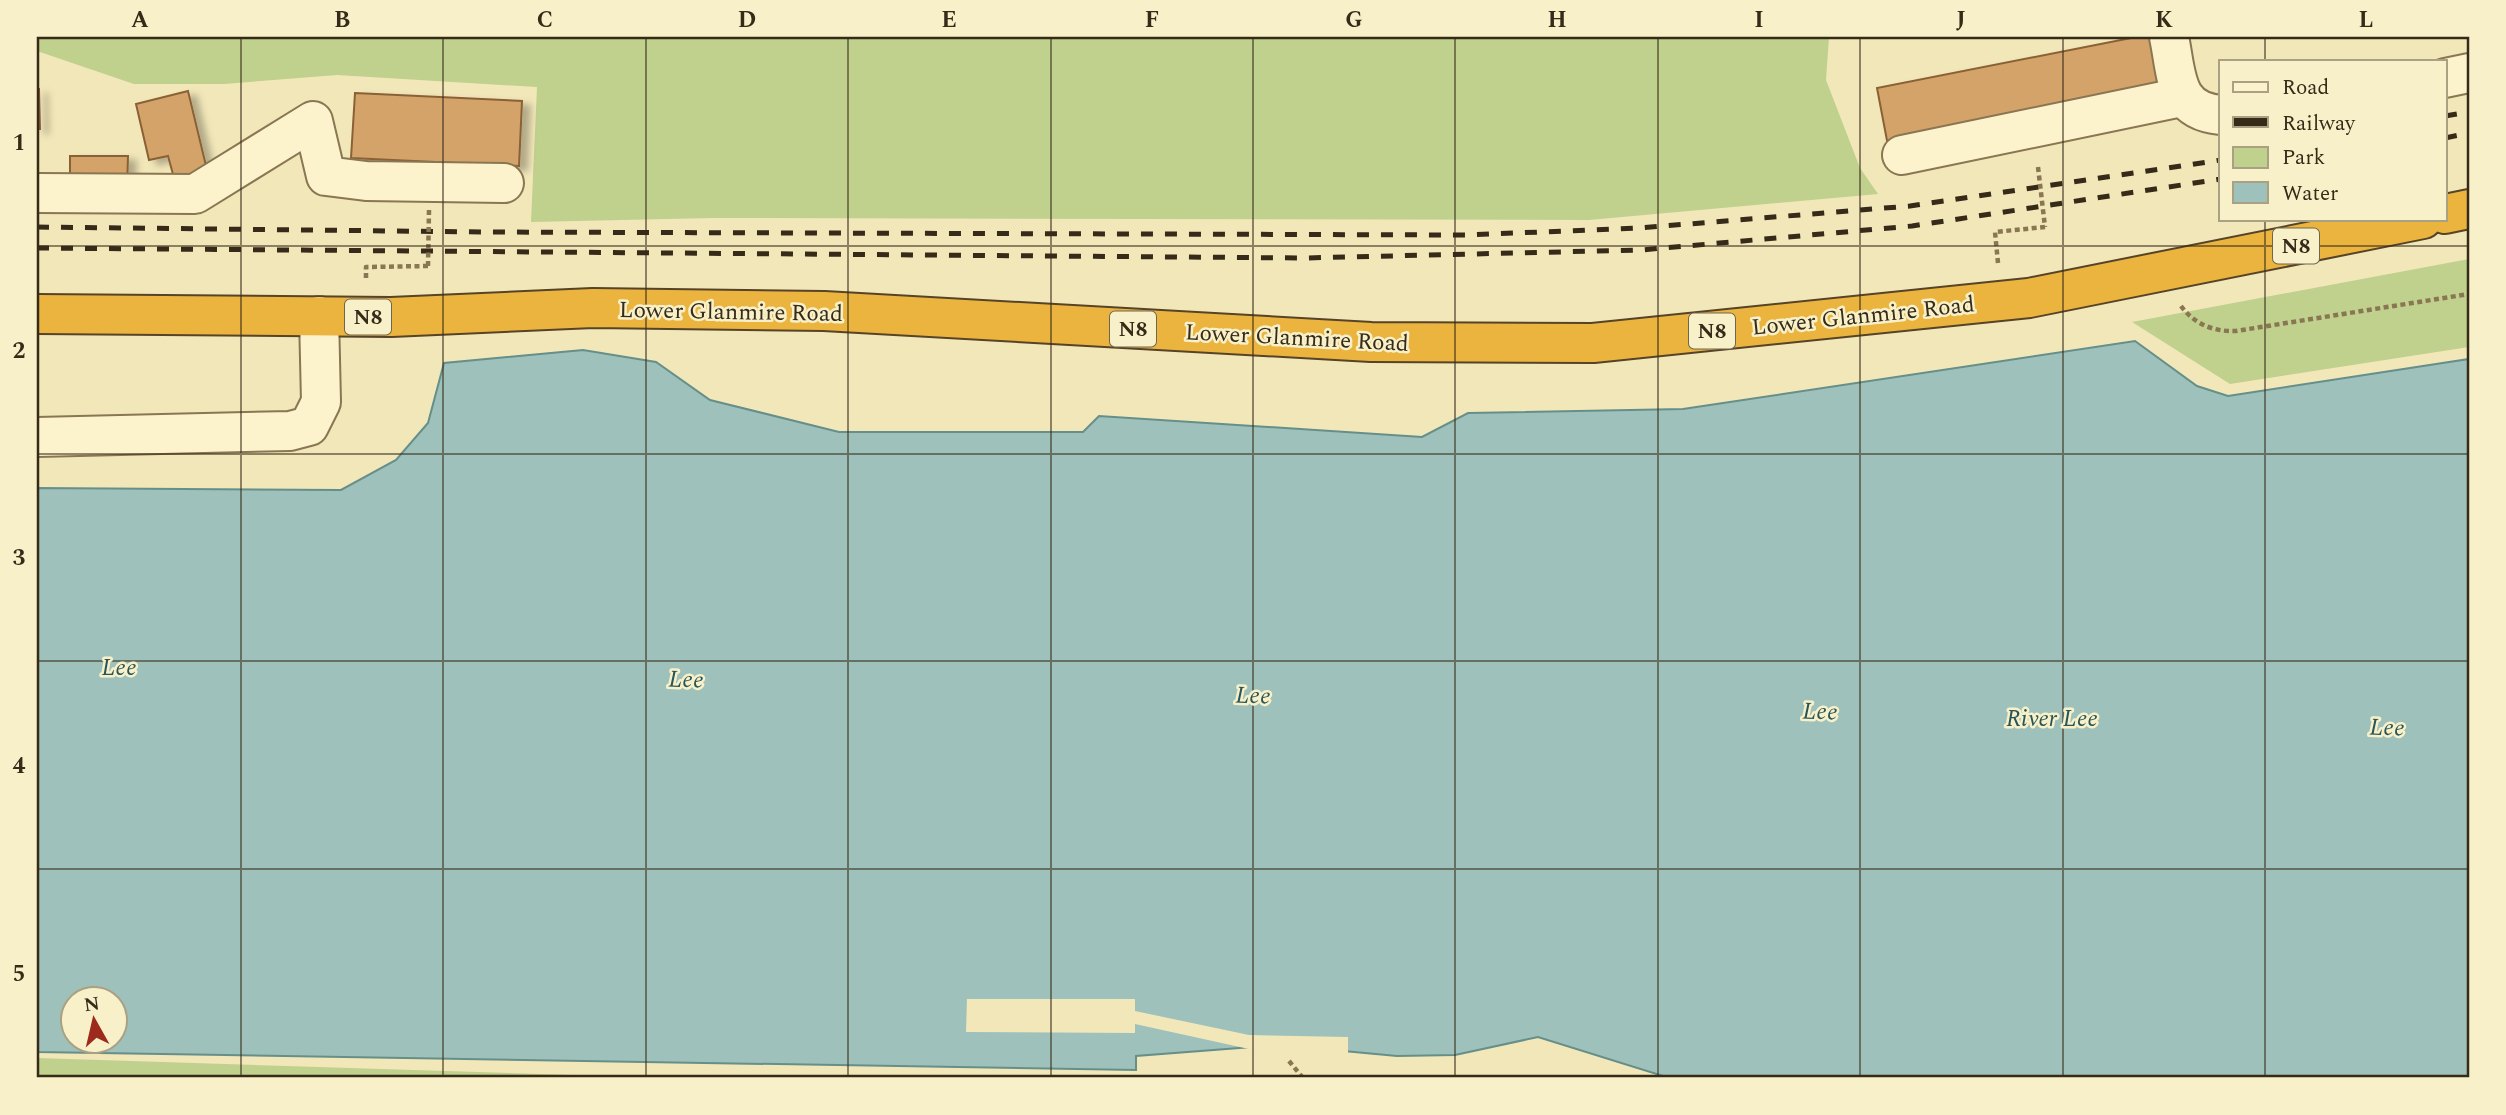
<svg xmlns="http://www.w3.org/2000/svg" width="2506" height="1115" font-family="Spectral,serif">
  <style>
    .green { fill: #c0d08d }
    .water { fill: #9ec1bb; stroke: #668f8a; stroke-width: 2; fill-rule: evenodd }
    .pier { fill: #f2e7b9 }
    .building { fill: #d4a36b; stroke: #8a6136; stroke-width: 2; filter: url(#shadow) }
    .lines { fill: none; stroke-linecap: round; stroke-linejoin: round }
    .minor-casing { stroke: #897652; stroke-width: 42 }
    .highway-casing { stroke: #564328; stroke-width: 42 }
    .path { stroke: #897652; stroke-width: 4.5; stroke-dasharray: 5 3.5; stroke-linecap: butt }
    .minor { stroke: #fcf3cc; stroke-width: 38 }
    .highway { stroke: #ebb43f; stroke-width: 38 }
    .rail { stroke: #362b19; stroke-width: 5; stroke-dasharray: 12 12; stroke-linecap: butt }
    .path-bridge { stroke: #897652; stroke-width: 4.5; stroke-dasharray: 5 3.5; stroke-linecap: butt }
    .grid { fill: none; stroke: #362b19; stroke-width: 2; stroke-opacity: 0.55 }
    .labels { text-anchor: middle; stroke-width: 5; stroke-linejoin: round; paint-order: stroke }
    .shield { fill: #f8f0c9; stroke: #70664e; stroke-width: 2 }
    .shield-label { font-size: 21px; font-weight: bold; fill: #362b19 }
    .street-label { font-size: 23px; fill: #362b19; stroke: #f8f0c9 }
    .water-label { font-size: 24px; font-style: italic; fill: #275558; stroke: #f8f0c9 }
    .neatline { fill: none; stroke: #362b19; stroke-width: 2.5 }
    .grid-label { font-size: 23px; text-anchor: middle; font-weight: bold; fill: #362b19 }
  </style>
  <defs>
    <filter id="shadow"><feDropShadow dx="8" dy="4.5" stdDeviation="3.5" flood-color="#0004"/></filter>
  </defs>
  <rect width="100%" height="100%" fill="#f2e7b9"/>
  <g class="green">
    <polygon points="37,37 1829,37 1826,80 1860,168 1878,194 1589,220 713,218 531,222 537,87 337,75 224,84 134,84 37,51"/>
    <polygon points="2469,259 2469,347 2230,384 2132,322"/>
    <polygon points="37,1058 668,1078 37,1078"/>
  </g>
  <path class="water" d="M2135,341L2197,386L2228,396L2469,359V1078L1663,1076L1538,1037L1455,1055L1397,1056L1279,1045L1136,1056V1070L37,1052V488L341,490L396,460L428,423L444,363L583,350L656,362L710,400L839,432H1083L1099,416L1422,437L1468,413L1683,409ZM74,1000H116V1042H74Z"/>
  <polygon class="pier" points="967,999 1135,999 1135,1011 1249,1035 1348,1037 1348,1055 1279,1049 1249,1053 1249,1049 1135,1024 1135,1033 966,1032"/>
  <g class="building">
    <polygon points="2136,37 2159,37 2171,94 1889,151 1877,88"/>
    <polygon points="37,89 39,89 40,129 37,129"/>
    <polygon points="188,91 207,170 174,178 168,156 149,160 136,104"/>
    <polygon points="355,93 522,101 519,166 351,158"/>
    <polygon points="70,156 128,156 127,188 70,187"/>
  </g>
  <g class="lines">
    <g class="minor-casing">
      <g id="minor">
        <path d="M2169,37C2177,74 2173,111 2221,115"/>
        <polyline points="2445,78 2469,73"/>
        <polyline points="1902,155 2182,97"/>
        <polyline points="37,193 195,194 313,121 326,176 366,181 504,183"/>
        <polyline points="37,437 290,431 309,426 321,402 319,316"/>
      </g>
    </g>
    <g class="highway-casing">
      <g id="highway">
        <polyline points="2445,214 2469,209"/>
        <polyline points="37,314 391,317 593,308 824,311 1371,342 1593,343 2029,298 2423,219"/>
      </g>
    </g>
    <g class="path">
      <polyline points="1998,263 1995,232 2045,227"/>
      <polyline points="366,278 366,267 428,266"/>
      <path d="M2181,306C2194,324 2214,332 2236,331L2469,294"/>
      <polyline points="1289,1061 1303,1078"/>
    </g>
    <use href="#minor" class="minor"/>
    <use href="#highway" class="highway"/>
    <g class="rail">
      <polyline points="2445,116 2469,112"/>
      <polyline points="2445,138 2469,133"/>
      <polyline points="37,227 484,232 1466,235 1639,228 1910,206 2221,160"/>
      <polyline points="37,248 1305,258 1641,250 1912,226 2221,179"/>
    </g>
    <g class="path-bridge">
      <polyline points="2038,167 2045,227"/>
      <polyline points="428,266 429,210"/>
    </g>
  </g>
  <path class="grid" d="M241,37V1078M443,37V1078M646,37V1078M848,37V1078M1051,37V1078M1253,37V1078M1455,37V1078M1658,37V1078M1860,37V1078M2063,37V1078M2265,37V61M2265,219V1078M37,246H2469M37,454H2469M37,661H2469M37,869H2469"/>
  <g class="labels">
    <g class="shield">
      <rect x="2273" y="228.5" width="46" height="35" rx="5"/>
      <rect x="345" y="299.5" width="46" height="35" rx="5"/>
      <rect x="1110" y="311.5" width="46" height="35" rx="5"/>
      <rect x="1689" y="313.5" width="46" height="35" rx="5"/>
    </g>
    <g class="shield-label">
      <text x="2296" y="253">N8</text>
      <text x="368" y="324">N8</text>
      <text x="1133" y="336">N8</text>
      <text x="1712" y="338">N8</text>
    </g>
    <g class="street-label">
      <text transform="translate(731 311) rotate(1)" y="8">Lower Glanmire Road</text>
      <text transform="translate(1863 315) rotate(-6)" y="8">Lower Glanmire Road</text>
      <text transform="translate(1297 337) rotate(3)" y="8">Lower Glanmire Road</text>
    </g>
    <g class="water-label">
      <text x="119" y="675">Lee</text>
      <text transform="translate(686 679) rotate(2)" y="8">Lee</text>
      <text transform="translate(1253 695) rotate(2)" y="8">Lee</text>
      <text transform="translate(1820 711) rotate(2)" y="8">Lee</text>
      <text x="2052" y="726">River Lee</text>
      <text transform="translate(2387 727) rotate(2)" y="8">Lee</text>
    </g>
  </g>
  <rect width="2506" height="1115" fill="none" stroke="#f8f0c9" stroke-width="77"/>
  <rect x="2219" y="60" width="228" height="161" fill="#f8f0c9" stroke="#aaa183" stroke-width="2"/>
  <rect x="2233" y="82" width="35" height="10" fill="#fcf3cc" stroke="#aaa183" stroke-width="2"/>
  <text x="2282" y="94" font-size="21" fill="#362b19">Road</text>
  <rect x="2233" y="117" width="35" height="10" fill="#362b19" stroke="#aaa183" stroke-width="2"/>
  <text x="2282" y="130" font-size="21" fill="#362b19">Railway</text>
  <rect x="2233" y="147" width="35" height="21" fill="#c0d08d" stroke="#aaa183" stroke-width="2"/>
  <text x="2282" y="164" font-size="21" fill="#362b19">Park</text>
  <rect x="2233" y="182" width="35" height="21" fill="#9ec1bb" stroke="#aaa183" stroke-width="2"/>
  <text x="2282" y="200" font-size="21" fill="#362b19">Water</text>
  <g transform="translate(94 1020) rotate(352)"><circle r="33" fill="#f8f0c9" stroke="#aaa183" stroke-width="2"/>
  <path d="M0-5L12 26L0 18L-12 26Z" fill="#9d2b1d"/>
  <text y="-10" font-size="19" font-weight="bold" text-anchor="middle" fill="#362b19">N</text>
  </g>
  <rect x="38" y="38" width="2430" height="1038" class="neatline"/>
  <g class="grid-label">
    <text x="140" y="27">A</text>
    <text x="342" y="27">B</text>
    <text x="545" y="27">C</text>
    <text x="747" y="27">D</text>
    <text x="949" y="27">E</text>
    <text x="1152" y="27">F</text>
    <text x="1354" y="27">G</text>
    <text x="1557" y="27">H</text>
    <text x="1759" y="27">I</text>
    <text x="1961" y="27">J</text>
    <text x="2164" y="27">K</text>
    <text x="2366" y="27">L</text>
    <text x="19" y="150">1</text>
    <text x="19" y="358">2</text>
    <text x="19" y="565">3</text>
    <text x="19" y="773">4</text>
    <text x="19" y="981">5</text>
  </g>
</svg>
